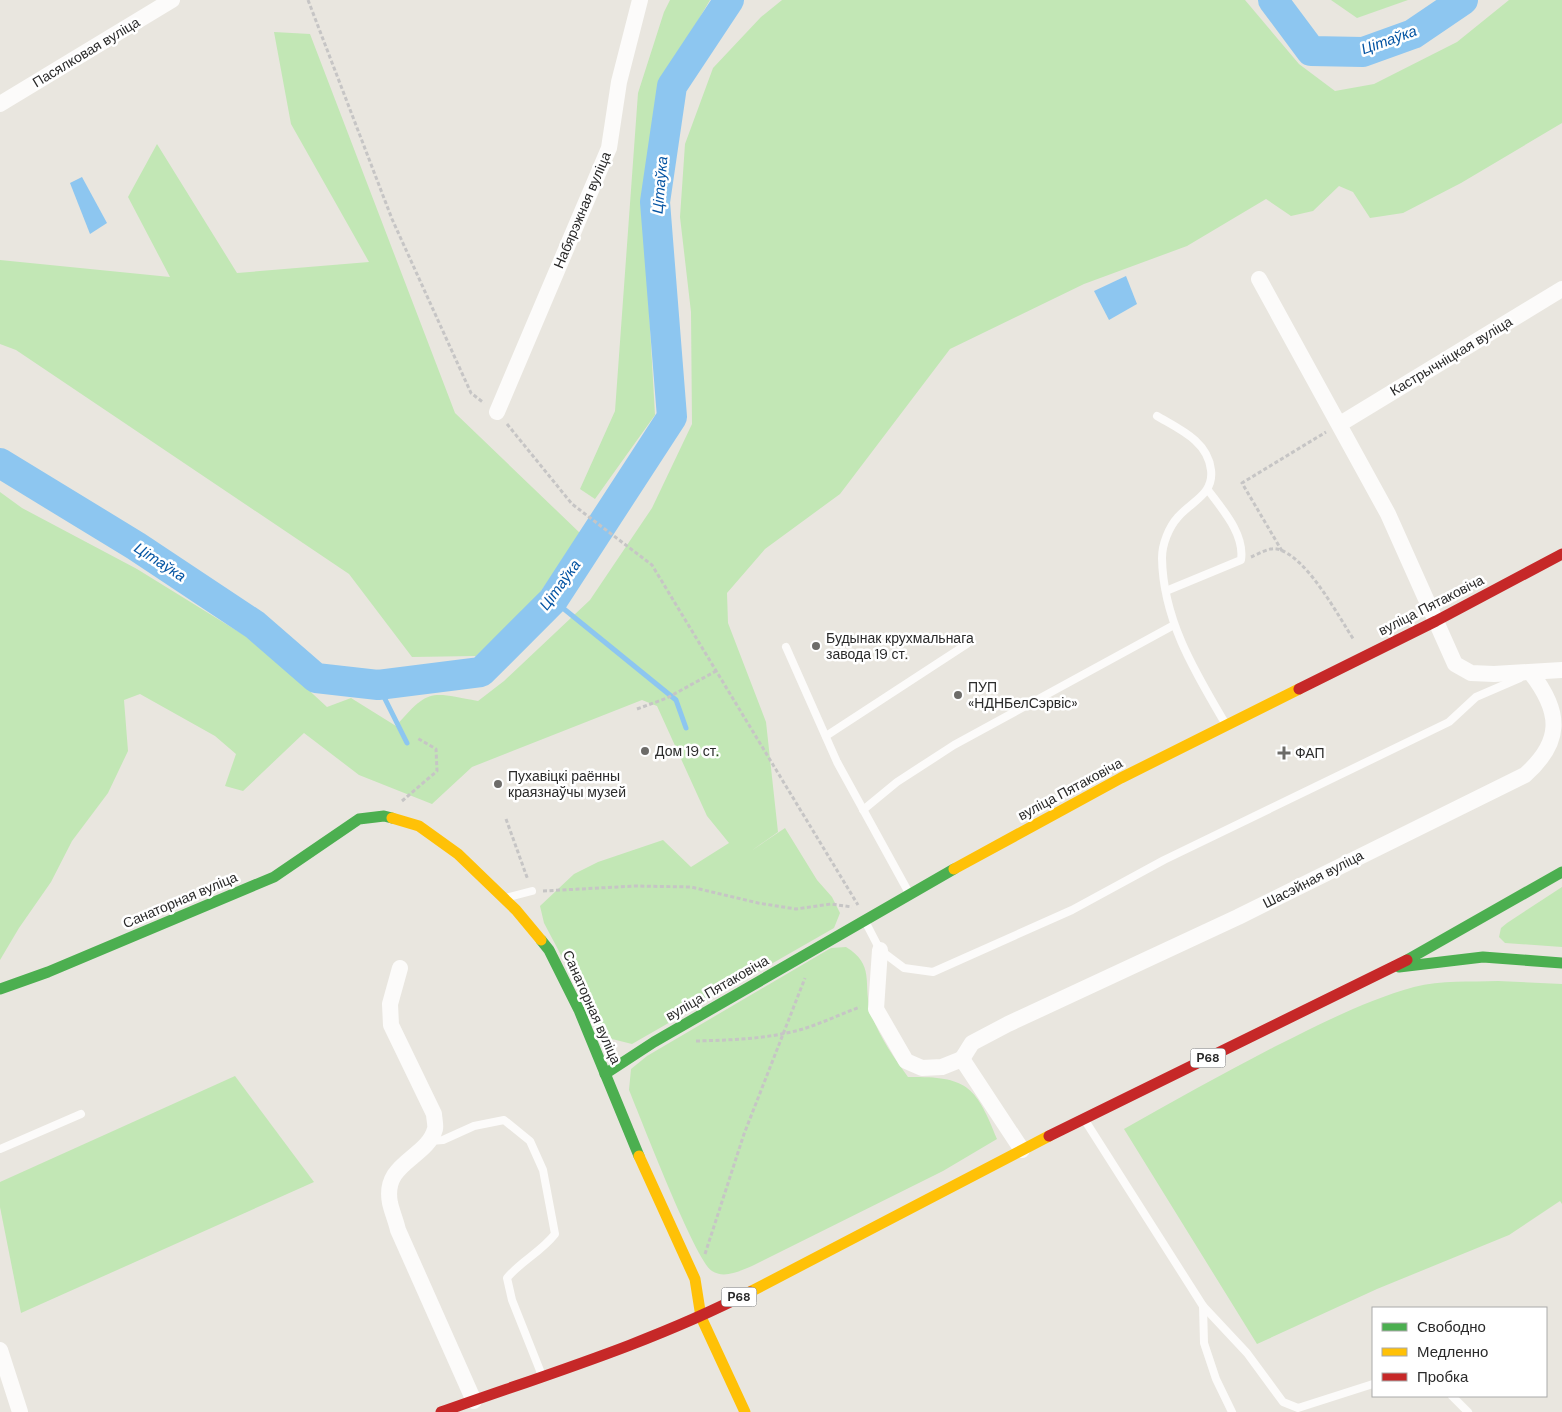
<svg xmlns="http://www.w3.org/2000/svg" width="1562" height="1412" font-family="'DM Sans',sans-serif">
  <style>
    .green { fill: #c2e7b5 }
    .water { fill: #8dc6f0 }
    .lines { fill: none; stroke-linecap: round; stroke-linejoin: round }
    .stream { stroke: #8dc6f0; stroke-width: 5 }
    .river { stroke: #8dc6f0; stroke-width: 30 }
    .path { stroke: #c6c5c5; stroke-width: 3; stroke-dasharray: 4 2.5; stroke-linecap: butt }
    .lane { stroke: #fcfbfa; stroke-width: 8 }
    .street { stroke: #fcfbfa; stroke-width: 16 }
    .fast { stroke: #4caf50; stroke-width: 11 }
    .slow { stroke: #ffc107; stroke-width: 11 }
    .jam { stroke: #c62828; stroke-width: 11 }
    .poi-dot { fill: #6d6c69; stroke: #fff; stroke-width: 2 }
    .labels { text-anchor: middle; stroke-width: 5; stroke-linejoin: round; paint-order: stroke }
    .shield { fill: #fff; stroke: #6a6a6a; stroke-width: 1 }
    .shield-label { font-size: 12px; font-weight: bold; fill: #2a2a2a }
    .street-label { font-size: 14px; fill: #2a2a2a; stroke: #fff }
    .poi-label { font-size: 14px; fill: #2a2a2a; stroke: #fff; text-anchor: start }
    .water-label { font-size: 15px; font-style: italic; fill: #0454a3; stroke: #fff }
  </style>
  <rect width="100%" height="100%" fill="#e9e6df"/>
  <g class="green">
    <polygon points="670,0 710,0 660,85 643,205 655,415 595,499 580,489 615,411 638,93 664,12"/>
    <path d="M782,0H1245L1299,64L1335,91L1374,84L1457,42L1509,0H1562V123L1461,183L1403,213L1370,218L1353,192L1339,186L1313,211L1291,216L1266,199L1187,246L1084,284L950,349L840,494L765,549L727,593L728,623L766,722L778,832L751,851L785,828L817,880L832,897L840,913L834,928L632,1044L612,1039L598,1025L544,923L540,906L574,874L598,862L663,840L691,867L729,843L707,816L657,706L642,700L472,767L432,804L359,775L304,733L243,791L225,786L236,754L215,736L140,694L124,700L128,751L108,793L72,841L51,882L19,928L0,960V492L22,508L137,569L260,645L327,707L351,698L396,726C429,688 430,692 478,701L504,681L590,600L652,508L692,424L691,312L680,217L685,144L713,68L761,17Z"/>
    <polygon points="1331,0 1408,0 1357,18"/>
    <polygon points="274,32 310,34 455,413 581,534 534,601 476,656 412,657 349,574 16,350 0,344 0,260 170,277 128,197 157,144 237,273 369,262 291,124"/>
    <polygon points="1562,887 1562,947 1505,943 1499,937 1501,928 1507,923"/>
    <path d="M846,947C875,965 863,982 870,1009C877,1034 893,1056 908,1077C967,1076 976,1086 997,1139L943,1171L752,1266C740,1271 724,1279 712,1271C695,1260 641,1119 629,1090L631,1069L647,1056L831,948Z"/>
    <path d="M1498,981L1562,984V1204L1560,1201L1509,1235L1377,1289L1257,1344L1124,1129C1175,1100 1226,1072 1278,1045C1322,1023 1367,1000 1414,987C1441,980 1471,982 1498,981Z"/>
    <polygon points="235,1076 314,1182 21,1313 0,1207 0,1182"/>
  </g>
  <g class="water">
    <polygon points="82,177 107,223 90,234 70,183"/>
    <polygon points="1126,276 1137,304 1109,320 1094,291"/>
  </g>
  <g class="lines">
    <g class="stream">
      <polyline points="553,600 676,700 686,728"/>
      <polyline points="378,685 407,743"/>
    </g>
    <g class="river">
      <polyline points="1273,0 1311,51 1363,52 1413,34 1463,0"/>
      <polyline points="0,463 136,546 255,625 316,678 378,685 481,672 553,600 672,417 655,202 672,86 729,0"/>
    </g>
    <g class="path">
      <polyline points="308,0 392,219 471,393 484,403"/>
      <polyline points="507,424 572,504 652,565 858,905"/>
      <polyline points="1282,551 1242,483 1326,432"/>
      <path d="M1251,557C1258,554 1270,547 1277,549C1307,556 1338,616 1354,640"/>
      <polyline points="637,709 667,698 716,671"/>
      <polyline points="402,801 437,771 436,749 417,738"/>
      <polyline points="506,819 528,880"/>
      <polyline points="543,891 636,886 691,887 758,903 796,909 831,904 852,907"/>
      <path d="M696,1041C732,1040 768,1039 803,1029C822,1023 841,1014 860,1007"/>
      <polyline points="705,1254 744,1134 805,978"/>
    </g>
    <g class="lane">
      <path d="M1157,416C1179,429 1208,441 1211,470C1214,494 1192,501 1178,517C1169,527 1162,544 1162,558C1163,620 1195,672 1225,723"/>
      <path d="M1166,591L1241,560C1245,534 1222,509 1208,490"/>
      <polyline points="786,647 837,762 909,893"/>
      <polyline points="826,736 967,644"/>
      <polyline points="863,810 897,782 954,745 1174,625"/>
      <polyline points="509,897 532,891"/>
      <polyline points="866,923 880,950 904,968 933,972 1072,910 1164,860 1449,722 1476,697 1520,678"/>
      <polyline points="1086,1122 1203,1306 1247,1353 1283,1402 1298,1408 1373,1384"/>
      <path d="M430,1141L443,1140L474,1126L504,1120L530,1141L543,1170L555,1234C541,1252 521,1261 507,1278L512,1300L541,1373"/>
      <polyline points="0,1149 81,1114"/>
      <polyline points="1203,1306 1204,1343 1216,1379 1232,1412"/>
      <polyline points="1452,1396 1468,1412"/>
    </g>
    <g class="street">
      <polyline points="0,104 172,0"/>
      <polyline points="1259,279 1388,514 1455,664 1471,673 1494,674 1562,670"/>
      <polyline points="497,412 609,148 619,82 640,0"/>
      <polyline points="1340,424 1562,289"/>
      <polyline points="880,950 876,1009 906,1061 922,1068 942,1067 962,1059"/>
      <path d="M400,968L390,1004L391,1025L434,1114C434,1118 436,1125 435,1129C427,1159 382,1162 390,1203C392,1212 396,1221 398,1230L474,1401"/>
      <path d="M962,1059L972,1043L1008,1024L1238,917L1525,775C1562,742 1562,713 1531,673"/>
      <polyline points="962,1059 1022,1150"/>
      <polyline points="0,1350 20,1412"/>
    </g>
    <g class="fast">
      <polyline points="541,940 549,950 579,1010 639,1156"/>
      <polyline points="1407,960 1562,872"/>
      <polyline points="1399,967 1483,957 1562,963"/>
      <polyline points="0,989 48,972 274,877 359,819 384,816 392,818"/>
      <polyline points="605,1074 654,1042 954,869"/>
    </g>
    <g class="slow">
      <polyline points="392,818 419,826 458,854 516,910 541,940"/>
      <polyline points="954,869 1121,778 1299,689"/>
      <polyline points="639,1156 695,1279 701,1317 745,1412"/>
      <polyline points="750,1292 1049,1136"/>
    </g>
    <g class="jam">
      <polyline points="1299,689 1436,621 1562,554"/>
      <polyline points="1049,1136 1407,960"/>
      <path d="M441,1412C545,1375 651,1343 750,1292"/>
    </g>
  </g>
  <g class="poi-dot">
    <circle cx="816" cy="646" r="5"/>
    <circle cx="958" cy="695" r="5"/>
    <circle cx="645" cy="751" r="5"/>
    <path d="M1281.5 745.5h5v5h5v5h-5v5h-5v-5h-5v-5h5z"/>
    <circle cx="498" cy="784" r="5"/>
  </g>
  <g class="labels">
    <g class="shield">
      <rect x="1190.5" y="1048.5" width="35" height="19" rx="4"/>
      <rect x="721.5" y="1287.5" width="35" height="19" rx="4"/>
    </g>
    <g class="shield-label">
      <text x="1208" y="1062">Р68</text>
      <text x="739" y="1301">Р68</text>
    </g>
    <g class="street-label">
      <text transform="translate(86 52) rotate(-31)" y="5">Пасялковая вуліца</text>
      <text transform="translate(582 210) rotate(-67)" y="5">Набярэжная вуліца</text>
      <text transform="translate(1451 356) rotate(-31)" y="5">Кастрычніцкая вуліца</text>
      <text transform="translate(1431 605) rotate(-27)" y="5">вуліца Пятаковіча</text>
      <text transform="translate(1070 789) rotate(-28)" y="5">вуліца Пятаковіча</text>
      <text transform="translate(1313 879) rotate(-27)" y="5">Шасэйная вуліца</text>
      <text transform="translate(180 900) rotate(-23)" y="5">Санаторная вуліца</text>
      <text transform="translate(717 988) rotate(-30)" y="5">вуліца Пятаковіча</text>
      <text transform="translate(592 1007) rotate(66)" y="5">Санаторная вуліца</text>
    </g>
    <g class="poi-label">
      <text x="826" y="643">Будынак крухмальнага<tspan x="826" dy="16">завода 19 ст.</tspan></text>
      <text x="968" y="692">ПУП<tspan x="968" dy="16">«НДНБелСэрвіс»</tspan></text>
      <text x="655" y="756">Дом 19 ст.</text>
      <text x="1295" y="758">ФАП</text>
      <text x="508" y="781">Пухавіцкі раённы<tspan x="508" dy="16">краязнаўчы музей</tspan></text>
    </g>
    <g class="water-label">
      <text transform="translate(1389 40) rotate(-20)" y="5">Цітаўка</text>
      <text transform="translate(660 185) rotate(-85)" y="5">Цітаўка</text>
      <text transform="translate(160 562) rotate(33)" y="5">Цітаўка</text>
      <text transform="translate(560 585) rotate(-54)" y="5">Цітаўка</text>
    </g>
  </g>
  <rect x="1372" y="1307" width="175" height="90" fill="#ffffff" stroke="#aaaaaa"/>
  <rect x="1382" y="1323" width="25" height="8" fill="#4caf50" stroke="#aaaaaa"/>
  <text x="1417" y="1332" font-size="15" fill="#2a2a2a">Свободно</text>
  <rect x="1382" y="1348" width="25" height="8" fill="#ffc107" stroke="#aaaaaa"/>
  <text x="1417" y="1357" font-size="15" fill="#2a2a2a">Медленно</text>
  <rect x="1382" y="1373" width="25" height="8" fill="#c62828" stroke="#aaaaaa"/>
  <text x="1417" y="1382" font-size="15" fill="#2a2a2a">Пробка</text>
</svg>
